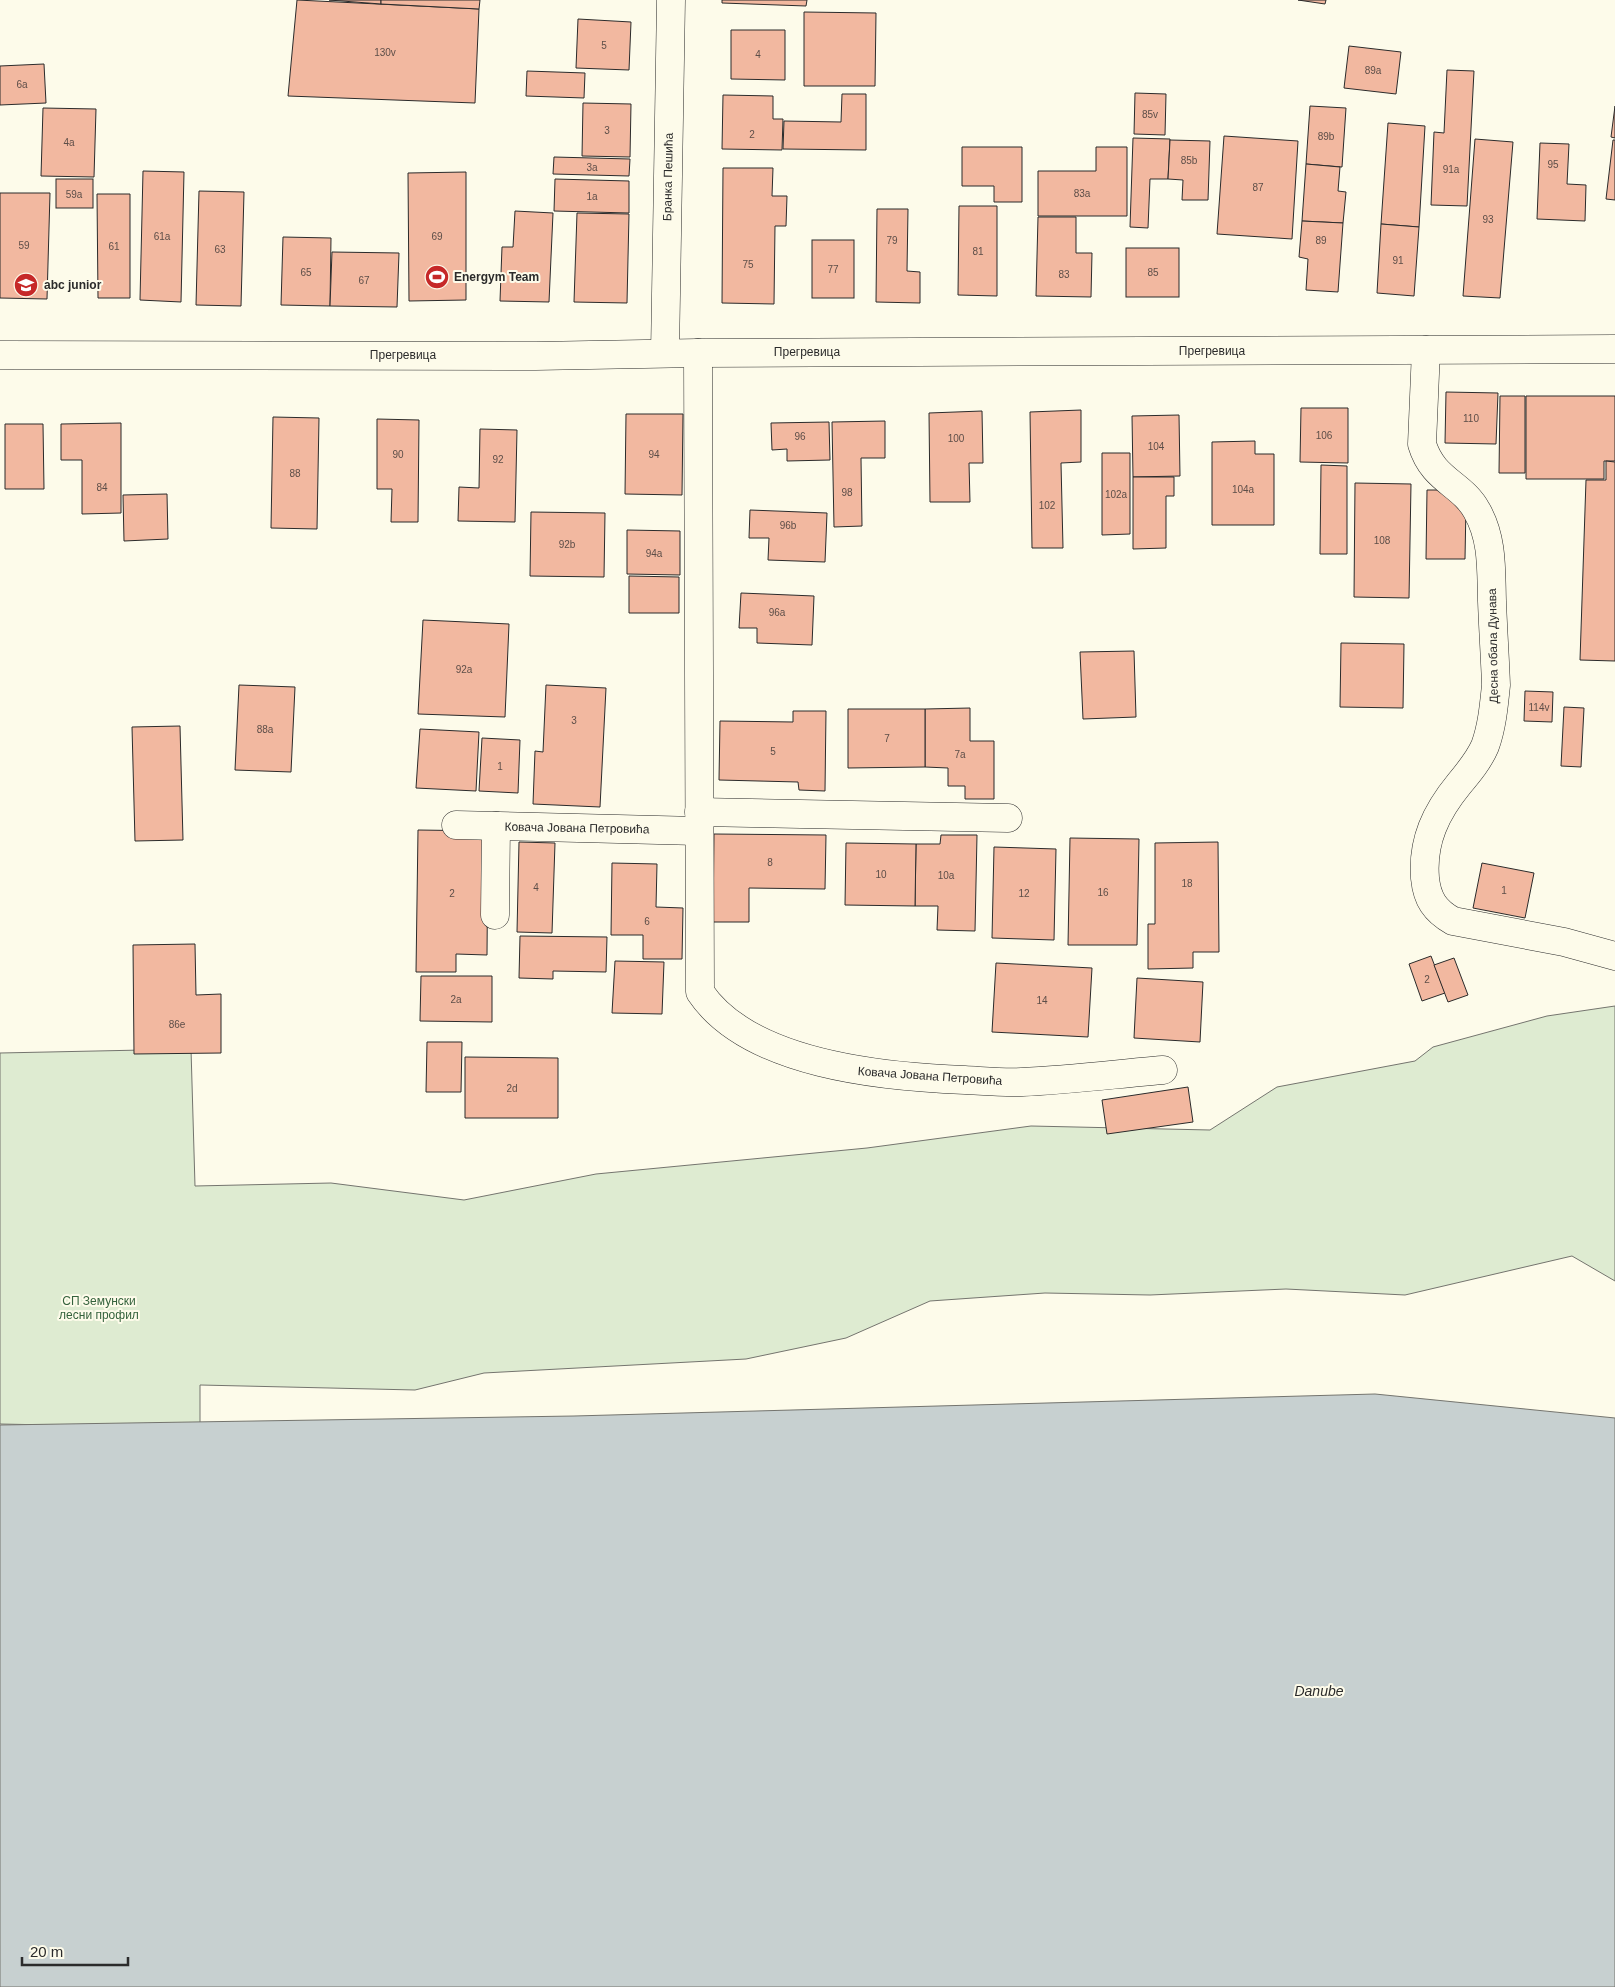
<svg xmlns="http://www.w3.org/2000/svg" width="1615" height="1987" font-family="Helvetica,sans-serif">
  <style>
    .green { fill: #deebd1; stroke: #74746e }
    .water { fill: #c7d0d0; stroke: #74746e }
    .building { fill: #f2b8a0; stroke: #2b2b2b }
    .lines { fill: none; stroke-linecap: round; stroke-linejoin: round }
    .minor-casing { stroke: #2b2b2b; stroke-width: 29 }
    .minor { stroke: #fdfbea; stroke-width: 28 }
    .labels { text-anchor: middle; stroke-width: 4; stroke-linejoin: round; paint-order: stroke }
    .number-label { font-size: 10px; fill: #5d4e48 }
    .street-label { font-size: 12px; fill: #2b2b2b; stroke: #fdfbea }
    .poi-label { font-size: 12px; font-weight: bold; fill: #2b2b2b; stroke: #fdfbea; text-anchor: start }
    .park-label { font-size: 12px; fill: #34623c; stroke: #fdfbea }
    .water-label { font-size: 14px; font-style: italic; fill: #2b2b2b; stroke: #fdfbea }
  </style>
  <rect width="100%" height="100%" fill="#fdfbea"/>
  <polygon class="green" points="1615,1006 1615,1281 1572,1256 1405,1295 1286,1289 1150,1295 1045,1293 930,1301 846,1338 746,1359 484,1373 415,1390 200,1385 200,1428 0,1424 0,1053 191,1049 195,1186 331,1183 464,1200 596,1174 867,1148 1031,1126 1210,1130 1277,1087 1415,1061 1433,1047 1547,1016"/>
  <polygon class="water" points="1375,1394 1615,1418 1615,1987 0,1987 0,1425 574,1416"/>
  <g class="building">
    <polygon points="297,0 479,9 475,103 288,96"/>
    <polygon points="329,0 381,0 381,4"/>
    <polygon points="381,0 480,0 479,9 381,4"/>
    <polygon points="722,0 807,0 806,6 722,3"/>
    <polygon points="1298,0 1326,0 1325,4"/>
    <polygon points="804,12 876,13 875,86 804,86"/>
    <polygon points="578,19 631,22 629,70 576,68"/>
    <polygon points="731,30 785,30 785,80 731,79"/>
    <polygon points="1349,46 1401,52 1396,94 1344,88"/>
    <polygon points="44,64 46,103 0,105 0,66"/>
    <polygon points="1447,70 1474,71 1467,206 1431,205 1434,132 1444,133"/>
    <polygon points="527,71 585,73 584,98 526,96"/>
    <polygon points="1135,93 1166,94 1165,135 1134,134"/>
    <polygon points="842,94 866,94 866,150 783,149 784,121 841,122"/>
    <polygon points="723,95 773,96 773,119 783,119 782,150 722,149"/>
    <polygon points="583,103 631,104 630,157 582,156"/>
    <polygon points="1310,106 1346,108 1342,167 1306,164"/>
    <polygon points="1615,106 1615,138 1611,137"/>
    <polygon points="43,108 96,109 94,177 41,176"/>
    <polygon points="1388,123 1425,126 1419,227 1381,224"/>
    <polygon points="1224,136 1298,141 1292,239 1217,234"/>
    <polygon points="1133,138 1170,139 1168,179 1150,179 1148,228 1130,227"/>
    <polygon points="1475,139 1513,142 1500,298 1463,296"/>
    <polygon points="1170,140 1210,141 1208,200 1182,200 1183,180 1168,179"/>
    <polygon points="1613,140 1615,140 1615,200 1606,199"/>
    <polygon points="1540,143 1569,144 1567,184 1586,185 1585,221 1537,219"/>
    <polygon points="962,147 1022,147 1022,202 994,202 994,186 962,186"/>
    <polygon points="1096,147 1127,147 1127,216 1038,216 1038,171 1096,171"/>
    <polygon points="554,157 630,159 629,176 553,174"/>
    <polygon points="1306,164 1340,167 1338,191 1346,192 1343,223 1302,221"/>
    <polygon points="723,168 773,168 772,196 787,196 786,226 775,226 774,304 722,303"/>
    <polygon points="143,171 184,172 181,302 140,300"/>
    <polygon points="466,172 466,300 409,301 408,173"/>
    <rect x="56" y="179" width="37" height="29"/>
    <polygon points="555,179 629,181 629,213 554,211"/>
    <polygon points="199,191 244,192 241,306 196,305"/>
    <polygon points="0,193 50,193 47,299 0,298"/>
    <polygon points="97,194 130,194 130,298 98,298"/>
    <polygon points="959,206 997,206 997,296 958,295"/>
    <polygon points="877,209 908,209 907,271 920,272 920,303 876,302"/>
    <polygon points="515,211 553,213 549,302 500,301 502,247 513,247"/>
    <polygon points="577,213 629,214 627,303 574,302"/>
    <polygon points="1038,217 1076,217 1076,253 1092,253 1091,297 1036,296"/>
    <polygon points="1302,221 1343,223 1338,292 1306,290 1308,259 1299,257"/>
    <polygon points="1381,224 1419,227 1414,296 1377,293"/>
    <polygon points="283,237 331,238 330,306 281,305"/>
    <rect x="812" y="240" width="42" height="58"/>
    <rect x="1126" y="248" width="53" height="49"/>
    <polygon points="332,252 399,253 397,307 330,306"/>
    <polygon points="1446,392 1498,393 1496,444 1445,443"/>
    <polygon points="1500,396 1525,396 1525,473 1499,473"/>
    <polygon points="1526,396 1615,396 1615,461 1604,461 1604,479 1526,479"/>
    <polygon points="1301,408 1348,408 1348,463 1300,462"/>
    <polygon points="1081,410 1081,462 1061,463 1063,548 1032,548 1030,412"/>
    <polygon points="982,411 983,463 969,463 970,502 930,502 929,413"/>
    <polygon points="626,414 683,414 682,495 625,494"/>
    <polygon points="1179,415 1180,476 1133,477 1132,416"/>
    <polygon points="273,417 319,418 317,529 271,528"/>
    <polygon points="377,419 419,420 418,522 391,522 392,489 377,489"/>
    <polygon points="885,421 885,458 861,458 862,526 834,527 832,422"/>
    <polygon points="829,422 830,460 787,461 787,449 772,450 771,423"/>
    <polygon points="121,423 121,513 82,514 82,460 61,460 61,424"/>
    <polygon points="5,424 43,424 44,489 5,489"/>
    <polygon points="480,429 517,430 515,522 458,521 459,487 479,488"/>
    <polygon points="1255,441 1255,454 1274,454 1274,525 1212,525 1212,442"/>
    <polygon points="1102,453 1130,453 1130,534 1102,535"/>
    <polygon points="1606,461 1615,462 1615,661 1580,660 1586,480 1606,480"/>
    <polygon points="1321,465 1347,466 1347,554 1320,554"/>
    <polygon points="1133,477 1174,477 1174,496 1166,496 1166,548 1133,549"/>
    <polygon points="1355,483 1411,484 1409,598 1354,597"/>
    <polygon points="1427,490 1449,490 1466,505 1465,559 1426,559"/>
    <polygon points="167,494 168,539 124,541 123,495"/>
    <polygon points="750,510 827,513 825,562 768,560 769,538 749,538"/>
    <polygon points="531,512 605,513 604,577 530,576"/>
    <polygon points="627,530 680,531 680,575 627,574"/>
    <polygon points="629,576 679,577 679,613 629,613"/>
    <polygon points="741,593 814,596 812,645 757,643 757,628 739,628"/>
    <polygon points="423,620 509,624 505,717 418,714"/>
    <polygon points="1341,643 1404,644 1403,708 1340,707"/>
    <polygon points="1134,651 1136,717 1083,719 1080,652"/>
    <polygon points="239,685 295,687 291,772 235,770"/>
    <polygon points="546,685 606,688 600,807 533,804 535,751 543,752"/>
    <polygon points="1525,691 1553,692 1552,722 1524,721"/>
    <polygon points="1564,707 1584,708 1581,767 1561,766"/>
    <polygon points="970,708 970,741 994,741 994,799 965,799 965,786 948,786 948,768 925,767 925,709"/>
    <polygon points="848,709 925,709 925,767 848,768"/>
    <polygon points="793,711 826,711 825,791 799,790 798,782 719,780 720,721 793,722"/>
    <polygon points="180,726 183,840 135,841 132,727"/>
    <polygon points="420,729 479,732 476,791 416,788"/>
    <polygon points="482,738 520,740 518,793 479,791"/>
    <polygon points="418,830 488,831 487,955 456,954 456,972 416,972"/>
    <polygon points="714,834 826,835 825,889 749,888 749,922 713,922"/>
    <polygon points="941,835 977,835 975,931 937,930 938,906 915,906 916,844 940,844"/>
    <polygon points="1070,838 1139,839 1137,945 1068,945"/>
    <polygon points="519,842 555,843 552,933 517,932"/>
    <polygon points="1218,842 1219,952 1193,952 1193,968 1148,969 1148,924 1155,924 1155,843"/>
    <polygon points="846,843 916,844 915,906 845,905"/>
    <polygon points="994,847 1056,849 1054,940 992,938"/>
    <polygon points="612,863 657,864 656,907 683,908 682,959 643,959 643,935 611,935"/>
    <polygon points="1482,863 1534,873 1525,918 1473,908"/>
    <polygon points="520,936 607,937 606,972 553,971 553,979 519,978"/>
    <polygon points="195,944 196,995 221,994 221,1053 134,1054 133,945"/>
    <polygon points="1431,956 1445,993 1422,1001 1409,964"/>
    <polygon points="1454,958 1468,995 1448,1002 1434,965"/>
    <polygon points="615,961 664,962 662,1014 612,1013"/>
    <polygon points="996,963 1092,968 1088,1037 992,1032"/>
    <polygon points="421,976 492,976 492,1022 420,1021"/>
    <polygon points="1137,978 1203,982 1200,1042 1134,1038"/>
    <polygon points="427,1042 462,1042 461,1092 426,1092"/>
    <polygon points="465,1057 558,1058 558,1118 465,1118"/>
    <polygon points="1188,1087 1193,1122 1107,1134 1102,1100"/>
  </g>
  <g class="lines">
    <g class="minor-casing">
      <g id="minor">
        <path d="M1426,350L1422,444C1433,481 1462,483 1477,511C1493,539 1491,570 1492,601C1493,629 1495,657 1496,685C1494,705 1492,727 1485,746C1479,760 1469,772 1459,784C1436,812 1422,841 1425,878C1427,899 1435,911 1453,921L1564,942L1615,956"/>
        <polyline points="665,353 671,0"/>
        <path d="M698,353L700,992C749,1065 884,1077 965,1080C984,1081 1004,1083 1022,1082C1069,1080 1116,1074 1163,1070"/>
        <polyline points="0,355 536,356 698,353 1615,349"/>
        <polyline points="699,812 1008,818"/>
        <polyline points="456,825 698,831"/>
        <polyline points="495,915 496,826"/>
      </g>
    </g>
    <use href="#minor" class="minor"/>
  </g>
  <defs>
    <g id="stadium-disc" transform="scale(1.25)"><circle r="9.5" fill="#c62828" stroke="#fdfbea"/><path d="M0-5a6.5 5 0 1 0 0 10a6.5 5 0 1 0 0-10ZM-3.5-1.8h7v3.6h-7Z" fill="#fff"/></g>
    <g id="school-disc" transform="scale(1.25)"><circle r="9.5" fill="#c62828" stroke="#fdfbea"/><path d="M0-5L7-2L0 1L-7-2ZM-4 1L0 2.5L4 1V4Q0 6-4 4Z" fill="#fff"/></g>
  </defs>
  <g fill-rule="evenodd">
    <use href="#stadium-disc" x="437" y="277"/>
    <use href="#school-disc" x="26" y="285"/>
  </g>
  <g class="labels">
    <g class="number-label">
      <text x="604" y="49">5</text>
      <text x="385" y="56">130v</text>
      <text x="758" y="58">4</text>
      <text x="1373" y="74">89a</text>
      <text x="22" y="88">6a</text>
      <text x="1150" y="118">85v</text>
      <text x="607" y="134">3</text>
      <text x="752" y="138">2</text>
      <text x="1326" y="140">89b</text>
      <text x="69" y="146">4a</text>
      <text x="1189" y="164">85b</text>
      <text x="1553" y="168">95</text>
      <text x="592" y="171">3a</text>
      <text x="1451" y="173">91a</text>
      <text x="1258" y="191">87</text>
      <text x="1082" y="197">83a</text>
      <text x="74" y="198">59a</text>
      <text x="592" y="200">1a</text>
      <text x="1488" y="223">93</text>
      <text x="162" y="240">61a</text>
      <text x="437" y="240">69</text>
      <text x="892" y="244">79</text>
      <text x="1321" y="244">89</text>
      <text x="24" y="249">59</text>
      <text x="114" y="250">61</text>
      <text x="220" y="253">63</text>
      <text x="978" y="255">81</text>
      <text x="1398" y="264">91</text>
      <text x="748" y="268">75</text>
      <text x="833" y="273">77</text>
      <text x="306" y="276">65</text>
      <text x="1153" y="276">85</text>
      <text x="1064" y="278">83</text>
      <text x="364" y="284">67</text>
      <text x="1471" y="422">110</text>
      <text x="1324" y="439">106</text>
      <text x="800" y="440">96</text>
      <text x="956" y="442">100</text>
      <text x="1156" y="450">104</text>
      <text x="398" y="458">90</text>
      <text x="654" y="458">94</text>
      <text x="498" y="463">92</text>
      <text x="295" y="477">88</text>
      <text x="102" y="491">84</text>
      <text x="1243" y="493">104a</text>
      <text x="847" y="496">98</text>
      <text x="1116" y="498">102a</text>
      <text x="1047" y="509">102</text>
      <text x="788" y="529">96b</text>
      <text x="1382" y="544">108</text>
      <text x="567" y="548">92b</text>
      <text x="654" y="557">94a</text>
      <text x="777" y="616">96a</text>
      <text x="464" y="673">92a</text>
      <text x="1539" y="711">114v</text>
      <text x="574" y="724">3</text>
      <text x="265" y="733">88a</text>
      <text x="887" y="742">7</text>
      <text x="773" y="755">5</text>
      <text x="960" y="758">7a</text>
      <text x="500" y="770">1</text>
      <text x="770" y="866">8</text>
      <text x="881" y="878">10</text>
      <text x="946" y="879">10a</text>
      <text x="1187" y="887">18</text>
      <text x="536" y="891">4</text>
      <text x="1504" y="894">1</text>
      <text x="1103" y="896">16</text>
      <text x="452" y="897">2</text>
      <text x="1024" y="897">12</text>
      <text x="647" y="925">6</text>
      <text x="1427" y="983">2</text>
      <text x="456" y="1003">2a</text>
      <text x="1042" y="1004">14</text>
      <text x="177" y="1028">86e</text>
      <text x="512" y="1092">2d</text>
    </g>
    <g class="street-label">
      <text transform="translate(668 177) rotate(-89)" y="4">Бранка Пешића</text>
      <text x="1212" y="355">Прегревица</text>
      <text x="807" y="356">Прегревица</text>
      <text x="403" y="359">Прегревица</text>
      <text transform="translate(1493 646) rotate(-91)" y="4">Десна обала Дунава</text>
      <text transform="translate(577 828) rotate(1)" y="4">Ковача Јована Петровића</text>
      <text transform="translate(930 1076) rotate(4)" y="4">Ковача Јована Петровића</text>
    </g>
    <g class="poi-label">
      <text x="454" y="281">Energym Team</text>
      <text x="44" y="289">abc junior</text>
    </g>
    <g class="park-label">
      <text x="99" y="1305">СП Земунски<tspan x="99" dy="14">лесни профил</tspan></text>
    </g>
    <g class="water-label">
      <text x="1319" y="1696">Danube</text>
    </g>
  </g>
  <path d="M22 1957v8h106v-8" fill="none" stroke="#2b2b2b" stroke-width="2.5"/>
  <text x="30" y="1957" font-size="15" fill="#2b2b2b" stroke="#fdfbea" stroke-width="4" paint-order="stroke">20 m</text>
</svg>
